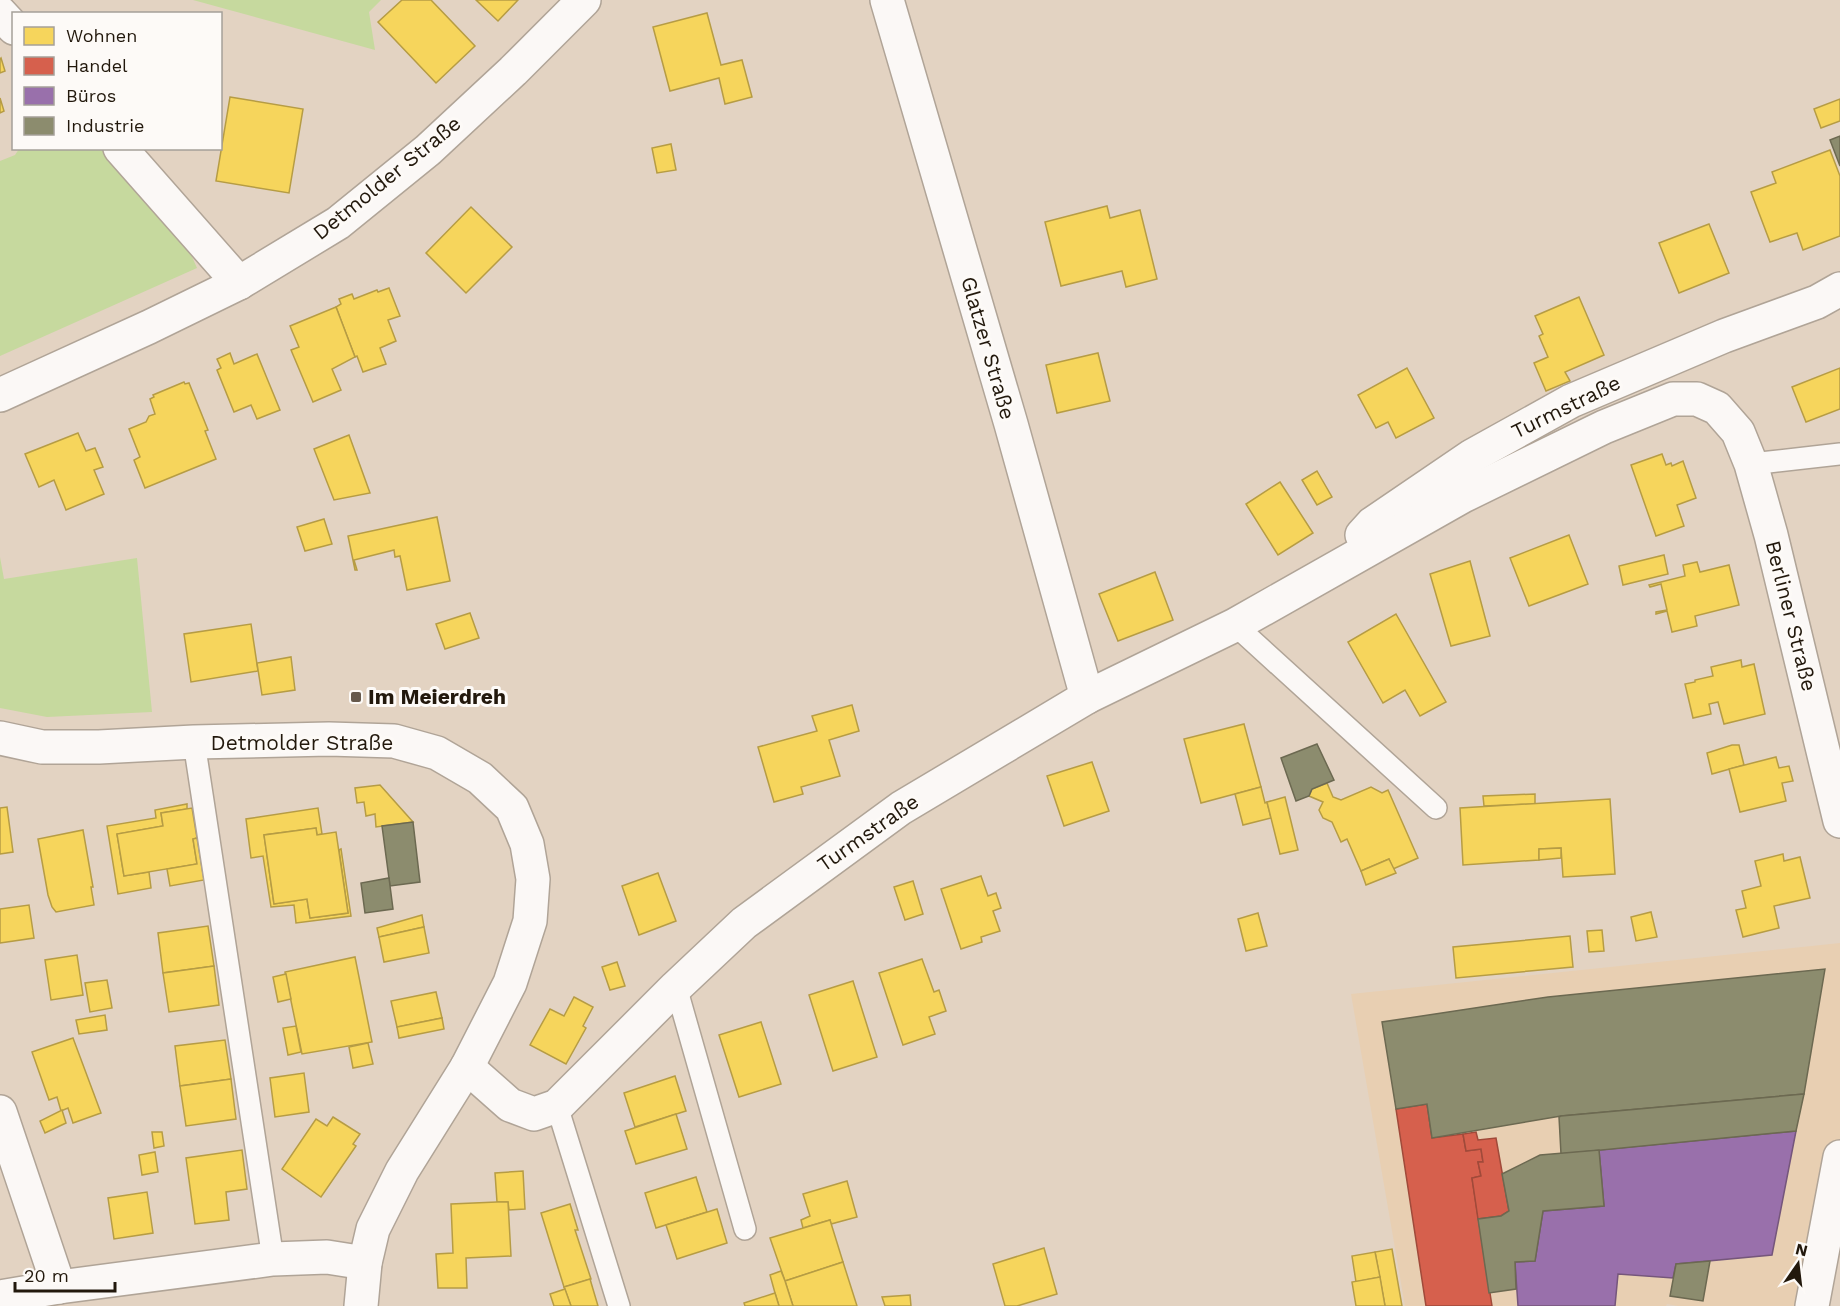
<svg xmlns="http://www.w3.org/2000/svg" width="1840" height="1306" font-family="'Work Sans',sans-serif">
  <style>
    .built { fill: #e8cfb2 }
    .green { fill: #c6d99e }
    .homes { fill: #f6d55c; stroke: #b69c44; stroke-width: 1.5 }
    .shops { fill: #d6604d; stroke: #a04a3a; stroke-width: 1.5 }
    .offices { fill: #9970ab; stroke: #75567b; stroke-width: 1.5 }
    .industry { fill: #8c8c6e; stroke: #6c6951; stroke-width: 1.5 }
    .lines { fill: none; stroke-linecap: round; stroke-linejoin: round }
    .lane-casing { stroke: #b0a497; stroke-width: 24 }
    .street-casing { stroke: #b0a497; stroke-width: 36 }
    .secondary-casing { stroke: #b0a497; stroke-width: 36 }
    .lane { stroke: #fbf8f6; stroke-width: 21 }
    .street { stroke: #fbf8f6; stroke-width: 33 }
    .secondary { stroke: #fbf8f6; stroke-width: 33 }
    .poi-dot { fill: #66594c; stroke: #fdfaf7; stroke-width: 2 }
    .labels { text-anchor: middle; stroke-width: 6; stroke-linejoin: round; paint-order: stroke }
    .street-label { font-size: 21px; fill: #22180c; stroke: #fdfaf7 }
    .poi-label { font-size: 21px; font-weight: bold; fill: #22180c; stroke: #fdfaf7; text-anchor: start }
  </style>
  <rect width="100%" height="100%" fill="#e3d3c2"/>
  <polygon class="built" points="1840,943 1840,1206 1821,1306 1678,1306 1667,1304 1666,1306 1405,1306 1351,994"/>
  <g class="green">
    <polygon points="193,0 381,0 369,12 375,50"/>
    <polygon points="19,149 107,149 185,241 197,268 0,356 0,161 15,155"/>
    <polygon points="0,557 4,579 137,558 152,712 47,717 0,708"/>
  </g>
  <g class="homes">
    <polygon points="402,0 431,0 475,46 436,83 378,22"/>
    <polygon points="476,0 518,0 498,21"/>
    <polygon points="707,13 721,65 742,60 752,97 725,104 719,78 670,91 653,27"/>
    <polygon points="1,58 5,71 0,73 0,59"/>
    <polygon points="230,97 303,109 289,193 216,181"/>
    <polygon points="0,98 4,111 0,113"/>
    <polygon points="1840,99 1840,121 1821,128 1814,109"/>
    <polygon points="671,144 676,170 657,173 652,148"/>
    <polygon points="1830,150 1840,176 1840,236 1803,250 1797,233 1770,242 1751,192 1776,183 1772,172"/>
    <polygon points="1107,206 1110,218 1140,210 1157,279 1126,287 1122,271 1061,286 1045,222"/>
    <polygon points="471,207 512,247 466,293 426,253"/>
    <polygon points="1709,224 1729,273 1679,293 1659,243"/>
    <polygon points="389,288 400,316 388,320 396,341 380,348 386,364 363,372 357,356 355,357 336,307 341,304 339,299 352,294 354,299 377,290 378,292"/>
    <polygon points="1579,297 1604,355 1565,372 1570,381 1546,391 1534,363 1548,357 1539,336 1543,334 1535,316"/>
    <polygon points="336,307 355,357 332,369 341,390 313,402 291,350 299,347 290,326"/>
    <polygon points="230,353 234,364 257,354 280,410 257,419 251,405 234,412 217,370 221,368 217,359"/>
    <polygon points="1098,353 1110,401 1057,413 1046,365"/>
    <polygon points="1407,368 1434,418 1396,438 1388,422 1376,428 1358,395"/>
    <polygon points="1840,368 1840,409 1806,422 1792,387"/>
    <polygon points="184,382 185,384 189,383 208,430 205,431 216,459 145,488 134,460 140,457 129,429 146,422 149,416 155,414 150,399 154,397 153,395"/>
    <polygon points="78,433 86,451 95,448 103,467 94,470 104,494 66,510 54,480 39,487 25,454"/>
    <polygon points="349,435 370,493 334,500 314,449"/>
    <polygon points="1662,454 1666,465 1671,463 1672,466 1683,461 1696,498 1677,505 1684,526 1656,536 1631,465"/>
    <polygon points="1317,471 1332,497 1317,505 1302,480"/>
    <polygon points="1280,482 1313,533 1278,555 1246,504"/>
    <polygon points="437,517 450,581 407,590 400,556 395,557 394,550 354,560 357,570 355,570 348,536"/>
    <polygon points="324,519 332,544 305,551 297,527"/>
    <polygon points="1569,535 1588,584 1529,606 1510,558"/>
    <polygon points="1664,555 1668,574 1623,585 1619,566"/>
    <polygon points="1470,561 1490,636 1451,646 1430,574"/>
    <polygon points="1697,562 1700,572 1729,565 1739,605 1695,616 1697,626 1672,632 1667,611 1656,614 1656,612 1667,610 1661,584 1650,587 1649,585 1685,576 1683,565"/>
    <polygon points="1155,572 1173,620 1118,641 1099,594"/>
    <polygon points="470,613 479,638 445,649 436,624"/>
    <polygon points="1396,614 1446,702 1420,716 1405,690 1383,703 1348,642"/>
    <polygon points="251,624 258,671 191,682 184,634"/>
    <polygon points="291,657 295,690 262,695 257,663"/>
    <polygon points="1741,660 1742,667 1754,664 1765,714 1724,724 1718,702 1709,704 1711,714 1693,718 1685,684 1695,682 1695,680 1713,676 1711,667"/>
    <polygon points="852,705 859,731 829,740 840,776 801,787 803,794 774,802 758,747 817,731 812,716"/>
    <polygon points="1244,724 1261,787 1201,803 1184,739"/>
    <polygon points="1732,745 1739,745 1744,765 1712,774 1707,753"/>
    <polygon points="1776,757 1779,768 1789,766 1793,781 1782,783 1786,801 1740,812 1729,769"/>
    <polygon points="1092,762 1109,811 1064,826 1047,776"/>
    <polygon points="1327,783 1333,797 1341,800 1371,787 1382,793 1388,790 1418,858 1393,869 1389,859 1361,871 1347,839 1341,842 1332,822 1323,818 1319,810 1323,802 1309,796 1312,789"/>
    <polygon points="380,785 413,822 376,827 375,814 366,816 364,802 357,803 355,788"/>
    <polygon points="1261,787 1265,803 1267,802 1271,818 1243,825 1235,794"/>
    <polygon points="1535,794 1535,804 1484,806 1483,796"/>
    <polygon points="1285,797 1298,850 1280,854 1267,802"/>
    <polygon points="1610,799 1615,874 1563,877 1561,848 1539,849 1539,860 1463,865 1460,808"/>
    <polygon points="187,804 187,809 161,813 163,826 117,834 124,876 149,872 151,888 118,894 107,826 156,818 155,810"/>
    <polygon points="7,807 13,852 0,854 0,808"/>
    <polygon points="192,808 197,838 193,839 197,864 124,876 117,834 163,826 161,813"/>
    <polygon points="318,808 322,834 317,835 316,828 264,835 274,904 307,899 310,918 348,913 339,850 341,849 351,916 296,923 294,905 271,907 263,856 251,858 246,819"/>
    <polygon points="316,828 317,835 336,832 348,913 310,918 307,899 274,904 264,835"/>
    <polygon points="83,830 93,887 91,887 94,905 56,912 52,907 48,895 38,839"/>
    <polygon points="197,838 204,880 170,886 167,869 197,864 193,839"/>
    <polygon points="1561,848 1561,858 1539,860 1539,849"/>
    <polygon points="1783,854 1784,861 1800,857 1810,898 1774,906 1779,928 1743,937 1736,910 1746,908 1742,891 1761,886 1755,861"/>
    <polygon points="1389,859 1396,873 1366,885 1361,871"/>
    <polygon points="658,873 676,921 639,935 622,886"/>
    <polygon points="981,876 988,896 996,893 1001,908 993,911 1000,931 981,937 982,942 961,949 941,889"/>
    <polygon points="913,881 923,914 905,920 894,887"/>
    <polygon points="29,905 34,938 0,943 0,909"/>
    <polygon points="1651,912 1657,937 1636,941 1631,917"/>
    <polygon points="1258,913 1267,946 1246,951 1238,919"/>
    <polygon points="422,915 424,927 379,937 377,928"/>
    <polygon points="208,926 214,966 163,973 158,933"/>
    <polygon points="424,927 429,953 384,962 379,937"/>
    <polygon points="1602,930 1604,951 1589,952 1587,931"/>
    <polygon points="1570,936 1573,967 1456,978 1453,947"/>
    <polygon points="77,955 83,995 51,1000 45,960"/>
    <polygon points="355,957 372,1042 302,1054 285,972"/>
    <polygon points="922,959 934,992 939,990 946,1011 929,1017 935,1034 903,1045 879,973"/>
    <polygon points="617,962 625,986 610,990 602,967"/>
    <polygon points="214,966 219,1005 169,1012 163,973"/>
    <polygon points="286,974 291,999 278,1002 273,977"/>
    <polygon points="107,980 112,1008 90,1012 85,983"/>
    <polygon points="853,981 877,1057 833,1071 809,995"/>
    <polygon points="436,992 442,1018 397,1027 391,1001"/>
    <polygon points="574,997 593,1007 583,1026 586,1028 566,1064 530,1045 550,1009 564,1016"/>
    <polygon points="105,1015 107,1030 79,1034 76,1020"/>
    <polygon points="442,1018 444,1029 399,1038 397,1027"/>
    <polygon points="761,1022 781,1084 739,1097 719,1035"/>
    <polygon points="296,1026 301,1052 288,1055 283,1028"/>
    <polygon points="73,1038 101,1113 73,1123 68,1108 61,1111 57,1097 49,1100 32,1052"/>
    <polygon points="225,1040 231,1079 180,1086 175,1046"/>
    <polygon points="368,1043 373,1064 353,1068 349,1047"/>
    <polygon points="304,1073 309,1112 275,1117 270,1078"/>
    <polygon points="675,1076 686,1111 635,1127 624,1093"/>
    <polygon points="231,1079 236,1119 186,1126 180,1086"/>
    <polygon points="62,1110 66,1123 45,1133 40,1121"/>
    <polygon points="676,1114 687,1149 636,1164 625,1131"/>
    <polygon points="333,1117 360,1134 353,1144 356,1146 321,1197 282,1169 316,1119 327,1126"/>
    <polygon points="152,1132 162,1132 164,1146 154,1148"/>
    <polygon points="242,1150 247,1189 226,1192 229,1220 195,1224 186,1158"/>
    <polygon points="155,1152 158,1172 142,1175 139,1155"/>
    <polygon points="523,1171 525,1209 509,1210 508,1202 497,1202 495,1173"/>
    <polygon points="696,1177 707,1212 656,1228 645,1193"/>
    <polygon points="847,1181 857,1217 831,1224 830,1220 803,1228 801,1220 810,1216 803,1194"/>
    <polygon points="147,1192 153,1233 114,1239 108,1198"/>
    <polygon points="497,1202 508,1202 511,1256 466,1258 467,1288 438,1288 436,1254 453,1253 451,1204"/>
    <polygon points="570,1204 578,1230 575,1230 591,1279 564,1287 541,1213"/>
    <polygon points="717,1209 727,1243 677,1259 666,1225"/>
    <polygon points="830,1220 843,1262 785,1281 770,1238"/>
    <polygon points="1044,1248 1057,1294 1017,1306 1005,1306 993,1264"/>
    <polygon points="1392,1249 1402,1306 1385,1306 1375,1252"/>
    <polygon points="1375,1252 1380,1277 1356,1282 1352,1256"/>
    <polygon points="843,1262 857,1306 793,1306 785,1281"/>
    <polygon points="781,1271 785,1281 793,1306 779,1306 775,1293 770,1275"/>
    <polygon points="1380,1277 1385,1306 1356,1306 1352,1282"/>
    <polygon points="590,1279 598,1306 571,1306 564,1287"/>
    <polygon points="565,1289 571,1306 554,1306 550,1294"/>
    <polygon points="775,1293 779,1306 745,1306 744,1303"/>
    <polygon points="910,1295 911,1306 885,1306 882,1297"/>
  </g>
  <g class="shops">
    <polygon points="1427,1104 1432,1138 1463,1134 1466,1151 1481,1149 1483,1162 1478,1162 1481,1176 1472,1178 1492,1306 1426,1306 1396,1109"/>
    <polygon points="1476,1132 1478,1140 1496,1138 1509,1211 1501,1216 1478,1219 1472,1178 1481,1176 1478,1162 1483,1162 1481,1149 1466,1151 1463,1134"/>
  </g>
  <polygon class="offices" points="1796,1131 1772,1255 1676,1264 1673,1278 1618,1274 1615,1306 1518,1306 1515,1262 1535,1261 1543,1211 1604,1206 1599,1150"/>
  <g class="industry">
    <polygon points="1840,136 1840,166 1830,140"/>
    <polygon points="1317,744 1334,780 1312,789 1309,796 1296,801 1281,758"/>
    <polygon points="413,822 420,882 390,886 382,826"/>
    <polygon points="389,878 393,909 365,913 361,883"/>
    <polygon points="1825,969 1804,1094 1561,1116 1432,1138 1427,1104 1396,1109 1382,1022 1548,997"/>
    <polygon points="1804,1094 1796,1131 1561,1154 1559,1117 1561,1116"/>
    <polygon points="1599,1150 1604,1206 1543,1211 1535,1261 1515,1262 1516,1289 1489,1293 1478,1219 1501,1216 1509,1211 1502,1174 1540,1155"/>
    <polygon points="1710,1261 1703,1301 1670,1296 1676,1264"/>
  </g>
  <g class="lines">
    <g class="lane-casing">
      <g id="lane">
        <polyline points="1751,464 1840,454"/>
        <polyline points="1235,625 1436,808"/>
        <polyline points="194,742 273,1259"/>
        <polyline points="676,987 745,1229"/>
        <polyline points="557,1106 619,1306"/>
      </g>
    </g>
    <g class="street-casing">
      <g id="street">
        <polyline points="887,0 1011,424 1087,697"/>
        <polyline points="0,13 14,28"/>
        <polyline points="120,148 239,283"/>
        <polyline points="1362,535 1372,524 1472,456 1571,401 1724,336 1817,302 1840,289"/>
        <polyline points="467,1067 510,1105 534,1114 557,1106 676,987 744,923 901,808 1087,697 1235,625 1463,496 1604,427 1673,399 1697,399 1717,408 1738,432 1751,464 1771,535 1840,821"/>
        <polyline points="0,1112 59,1287"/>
        <polyline points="0,1297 59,1287 273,1259 327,1257 365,1263"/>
        <polyline points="1812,1306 1840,1157"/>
      </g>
    </g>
    <g class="secondary-casing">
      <g id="secondary">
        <polyline points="0,395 149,327 239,283 338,223 428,150 513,71 584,0"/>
        <polyline points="0,738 42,747 99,747 194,742 329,739 394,741 437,753 480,778 512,808 527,844 533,879 530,921 510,983 467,1067 402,1171 373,1229 365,1263 361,1306"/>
      </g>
    </g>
    <use href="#lane" class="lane"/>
    <use href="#street" class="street"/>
    <use href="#secondary" class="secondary"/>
  </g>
  <rect class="poi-dot" x="350" y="691" width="12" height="12" rx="3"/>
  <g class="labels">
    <g class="street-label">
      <text transform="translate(387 178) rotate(-39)" y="7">Detmolder Straße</text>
      <text transform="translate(988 348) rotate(74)" y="7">Glatzer Straße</text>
      <text transform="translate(1566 407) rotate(-26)" y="7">Turmstraße</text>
      <text transform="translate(1791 616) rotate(76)" y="7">Berliner Straße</text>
      <text x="302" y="750">Detmolder Straße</text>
      <text transform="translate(868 833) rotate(-35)" y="7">Turmstraße</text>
    </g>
    <g class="poi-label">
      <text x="368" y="704">Im Meierdreh</text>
    </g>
  </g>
  <rect x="12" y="12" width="210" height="138" fill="#fdfaf7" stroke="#a5a099" stroke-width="1.5"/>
  <rect x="24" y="27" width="30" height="18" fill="#f6d55c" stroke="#a5a099" stroke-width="1.5"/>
  <text x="66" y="42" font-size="18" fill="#22180c">Wohnen</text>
  <rect x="24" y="57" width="30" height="18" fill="#d6604d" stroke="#a5a099" stroke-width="1.5"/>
  <text x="66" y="72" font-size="18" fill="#22180c">Handel</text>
  <rect x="24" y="87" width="30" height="18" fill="#9970ab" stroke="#a5a099" stroke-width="1.5"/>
  <text x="66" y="102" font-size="18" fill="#22180c">Büros</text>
  <rect x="24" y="117" width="30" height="18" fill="#8c8c6e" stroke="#a5a099" stroke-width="1.5"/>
  <text x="66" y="132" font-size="18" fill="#22180c">Industrie</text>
  <g transform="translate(1798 1264) rotate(14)" stroke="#fdfaf7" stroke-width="4.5" paint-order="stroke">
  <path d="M0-4.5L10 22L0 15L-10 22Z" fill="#22180c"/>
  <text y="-9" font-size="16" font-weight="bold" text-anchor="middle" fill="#22180c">N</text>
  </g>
  <path d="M15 1282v9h100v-9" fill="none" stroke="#22180c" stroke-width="3"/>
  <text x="24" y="1282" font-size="18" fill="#22180c" stroke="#fdfaf7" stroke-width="4.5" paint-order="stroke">20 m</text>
</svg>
